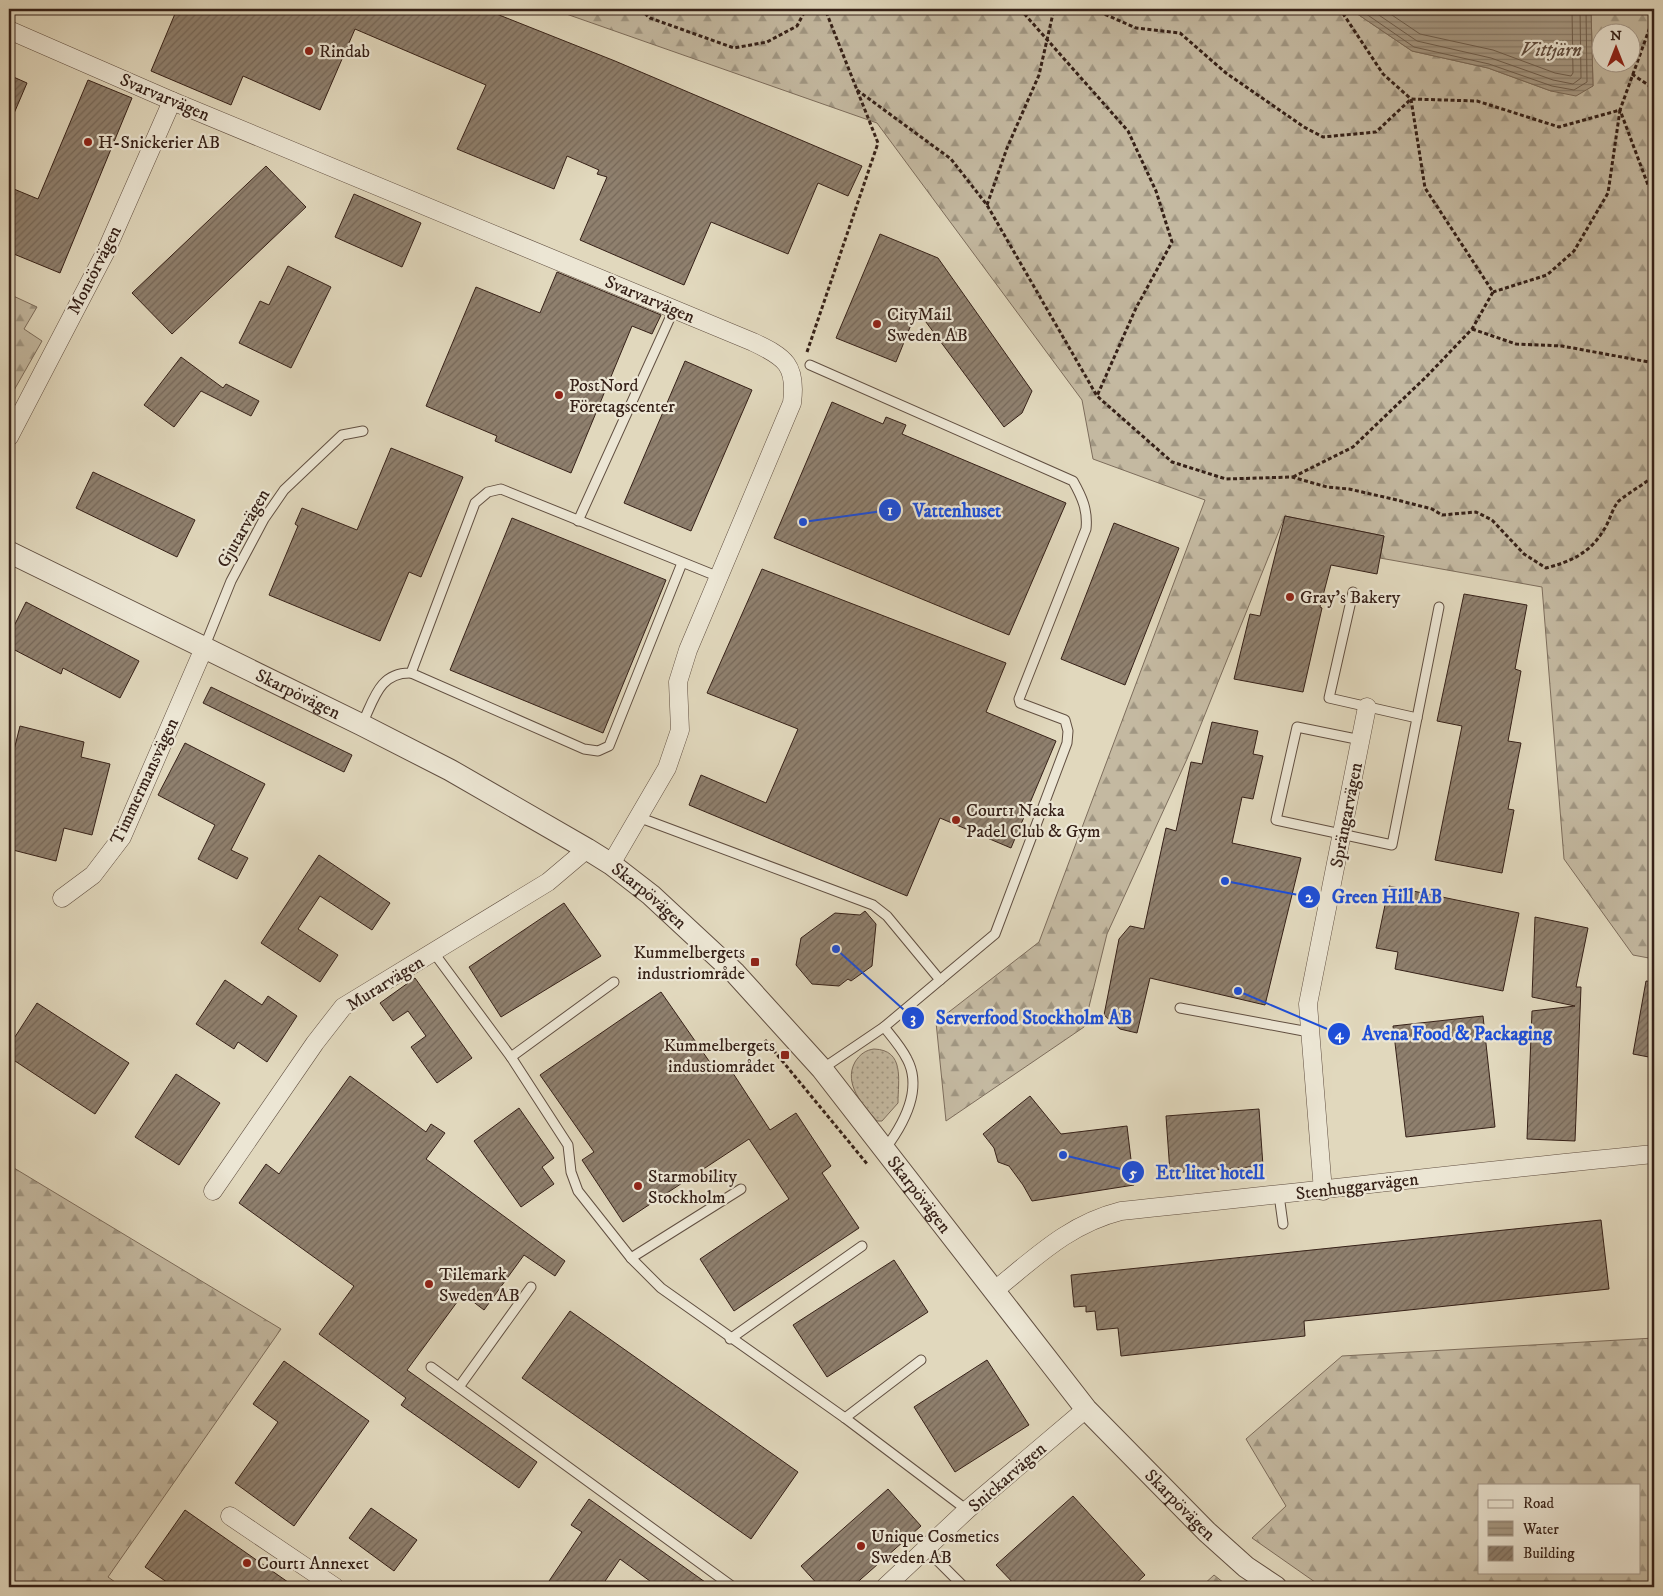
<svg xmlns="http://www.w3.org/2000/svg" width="1663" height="1596" font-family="'IM FELL DW Pica',serif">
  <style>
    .green { fill: url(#green-dots); stroke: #7d6d5c }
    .forest { fill: url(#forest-firs); stroke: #7d6d5c; fill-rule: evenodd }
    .water { fill: url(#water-rules); stroke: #7a6a59 }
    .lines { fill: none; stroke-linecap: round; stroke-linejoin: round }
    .shore { stroke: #6e5e4e; stroke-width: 1 }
    .building { fill: url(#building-hatch); stroke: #362118 }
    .service-casing { stroke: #614f41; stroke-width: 11 }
    .minor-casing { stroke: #614f41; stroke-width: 19 }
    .tertiary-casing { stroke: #614f41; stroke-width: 23 }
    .path { stroke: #362118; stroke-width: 3; stroke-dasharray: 4 2.5; stroke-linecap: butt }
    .service { stroke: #ece6d4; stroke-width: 9 }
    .minor { stroke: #ece6d4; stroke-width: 18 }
    .tertiary { stroke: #ece6d4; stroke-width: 21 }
    .poi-dot { fill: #8f2418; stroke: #ece6d4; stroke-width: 2 }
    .labels { text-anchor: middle; stroke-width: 4.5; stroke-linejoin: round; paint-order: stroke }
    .poi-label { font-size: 18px; fill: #362118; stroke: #ece6d4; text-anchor: start }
    .street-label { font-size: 18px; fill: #362118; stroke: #ece6d4 }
    .water-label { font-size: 19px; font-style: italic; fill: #5e4b3e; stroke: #ece6d4 }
    .leader { fill: none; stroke: #1d4ed8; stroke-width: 2 }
    .callout-dot { fill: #1d4ed8; stroke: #ece6d4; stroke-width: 2 }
    .mark-label { font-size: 15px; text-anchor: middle; font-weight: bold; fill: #fff }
    .callout-label { font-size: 19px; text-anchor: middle; font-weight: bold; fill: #1d4ed8; stroke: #ece6d4; stroke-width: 4.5; stroke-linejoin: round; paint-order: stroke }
  </style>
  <defs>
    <pattern id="green-dots" width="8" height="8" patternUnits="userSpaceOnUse" patternTransform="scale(1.25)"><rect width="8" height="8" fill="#c4b9a1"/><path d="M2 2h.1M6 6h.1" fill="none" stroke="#a09682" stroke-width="1.8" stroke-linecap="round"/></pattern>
    <pattern id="forest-firs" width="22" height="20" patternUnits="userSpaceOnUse" patternTransform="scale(1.25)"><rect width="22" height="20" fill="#c4b9a1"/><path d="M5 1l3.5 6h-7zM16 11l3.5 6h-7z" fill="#a09682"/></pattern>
    <pattern id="water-rules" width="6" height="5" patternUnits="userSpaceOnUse" patternTransform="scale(1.25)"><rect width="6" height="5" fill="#a79a85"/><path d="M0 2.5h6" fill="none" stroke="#897d6c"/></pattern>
    <pattern id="building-hatch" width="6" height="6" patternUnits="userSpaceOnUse" patternTransform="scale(1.25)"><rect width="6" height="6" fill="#8f806e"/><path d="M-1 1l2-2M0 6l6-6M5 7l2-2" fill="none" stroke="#766859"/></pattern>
  </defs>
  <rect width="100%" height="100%" fill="#e1d8bd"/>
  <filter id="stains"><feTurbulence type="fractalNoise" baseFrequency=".004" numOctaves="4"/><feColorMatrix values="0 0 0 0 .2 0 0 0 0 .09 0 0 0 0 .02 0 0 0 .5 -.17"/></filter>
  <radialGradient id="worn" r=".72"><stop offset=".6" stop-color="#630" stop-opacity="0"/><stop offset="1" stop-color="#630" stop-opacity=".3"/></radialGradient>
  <path class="green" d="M874,1049C905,1050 898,1080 898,1103L882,1121H877C863,1105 843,1084 855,1062C860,1054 866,1050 874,1049Z"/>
  <g class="forest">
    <path d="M552,9H1350L1412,51L1488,68L1551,91L1593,86L1591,9H1654V959L1633,955L1564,859L1542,587L1380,558L1384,536L1285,516L1187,759L1107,934L1084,1027L946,1121L936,1022L1039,942L1205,500L1093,459L1082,400L877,123ZM1600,32H1630V62H1600Z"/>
    <polygon points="9,294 37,307 24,329 42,341 9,399"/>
    <polygon points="9,1165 281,1329 108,1577 122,1587 9,1587"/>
    <path d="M1654,1338V1587H1322L1252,1538L1286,1506L1246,1439L1342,1356ZM1479,1485H1639V1572H1479Z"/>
    <polygon points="1214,1575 1229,1587 1201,1587"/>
  </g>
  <polygon class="water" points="1350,9 1591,9 1593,86 1576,96 1551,91 1488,68 1412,51"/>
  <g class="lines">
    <g class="shore">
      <polyline points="1359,9 1414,47 1489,64 1552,86 1574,90 1587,82 1586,9"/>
      <polyline points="1370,9 1417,41 1491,58 1553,80 1573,84 1581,78 1580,9"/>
      <polyline points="1383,9 1420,34 1493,50 1555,73 1571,76 1573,73 1572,9"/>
    </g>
  </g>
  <g class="building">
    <polygon points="177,9 484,9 615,61 862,166 848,196 818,183 788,254 711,222 684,285 580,240 607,177 597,174 599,170 567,156 554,189 457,149 486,85 355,29 320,110 243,76 231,105 151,71"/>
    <polygon points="9,75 27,83 9,125"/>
    <polygon points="88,80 132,98 60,273 9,252 9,187 38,199"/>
    <polygon points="266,166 306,207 172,334 132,293"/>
    <polygon points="354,194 421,223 402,267 335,237"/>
    <polygon points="880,234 938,258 1032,391 1022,413 1004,427 917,310 896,362 836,338"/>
    <polygon points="288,266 331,287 291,368 239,343 260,301 269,305"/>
    <polygon points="557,272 661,315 652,334 632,326 571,473 495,441 497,436 426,406 476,287 540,313"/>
    <polygon points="181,357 223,388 226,384 259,401 251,416 201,391 174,427 144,405"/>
    <polygon points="685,361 752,390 691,531 624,503"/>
    <polygon points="832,402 883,424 886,417 906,425 902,434 1066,503 1009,635 774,538"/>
    <polygon points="391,448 463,477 421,577 409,572 380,641 269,595 298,526 295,524 302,508 357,530"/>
    <polygon points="93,472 195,520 177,557 76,508"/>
    <polygon points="1285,516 1384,536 1377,574 1331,565 1320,607 1322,608 1303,692 1234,679 1250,614 1260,616"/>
    <polygon points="512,518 666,580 603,733 450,670"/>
    <polygon points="1114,523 1179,548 1125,685 1061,659"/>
    <polygon points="762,569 1006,663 986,712 1056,741 1011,848 940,818 907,896 689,805 701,775 766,803 798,729 707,693"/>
    <polygon points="1464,594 1527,605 1515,669 1521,671 1508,741 1521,743 1508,809 1514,810 1502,873 1435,860 1462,726 1437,721"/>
    <polygon points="26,602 139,661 120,698 63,668 61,674 9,647 9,636"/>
    <polygon points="211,687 352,755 344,772 203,703"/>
    <polygon points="1212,722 1258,731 1253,754 1263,756 1253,799 1242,797 1232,843 1301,858 1265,1005 1150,978 1137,1033 1120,1029 1104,1015 1119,939 1130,926 1144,929 1166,828 1176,831 1191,762 1202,764"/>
    <polygon points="20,726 84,742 81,757 110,764 92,835 64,828 56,861 9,849 9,770"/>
    <polygon points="185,743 265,784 231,850 248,858 237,879 198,859 215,825 158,795"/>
    <polygon points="319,855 390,903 372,930 320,896 298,929 338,955 320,982 261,943"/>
    <polygon points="1389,886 1519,913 1503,991 1395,969 1398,952 1376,948"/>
    <polygon points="564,903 601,956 501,1017 469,967"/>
    <polygon points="865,911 876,924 872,966 851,981 848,979 839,986 812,984 796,965 801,938 835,913 860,915"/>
    <polygon points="1535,917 1588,928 1576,987 1581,987 1575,1141 1527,1139 1532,1011 1575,1006 1532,997"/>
    <polygon points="415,978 472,1058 437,1083 411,1047 426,1036 408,1011 393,1021 380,1003"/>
    <polygon points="225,980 262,1005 268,996 297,1016 267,1062 238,1042 234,1049 196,1024"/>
    <polygon points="1646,981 1654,982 1654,1058 1633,1054"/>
    <polygon points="661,992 716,1071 727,1064 770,1130 796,1113 831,1166 822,1173 859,1228 734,1311 700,1259 789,1199 749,1139 623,1222 582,1160 594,1152 540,1075"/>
    <polygon points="37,1003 129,1063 95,1114 9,1057 9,1046"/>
    <polygon points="1483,1016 1495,1127 1406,1137 1393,1026"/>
    <polygon points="176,1074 220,1103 179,1165 135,1137"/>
    <polygon points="350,1076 426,1132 431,1124 445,1133 426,1159 565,1261 555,1276 524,1255 484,1310 463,1294 407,1370 537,1462 519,1488 401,1405 406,1398 319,1334 354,1286 239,1203 266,1164 279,1174"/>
    <polygon points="1030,1096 1061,1134 1127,1126 1134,1185 1032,1201 1023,1185 1009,1166 998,1162 994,1148 983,1134"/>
    <polygon points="519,1108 554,1158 542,1167 554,1184 521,1207 474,1141"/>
    <polygon points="1259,1109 1263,1166 1170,1173 1166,1116"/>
    <polygon points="1601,1220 1609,1289 1304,1321 1305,1336 1121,1356 1118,1328 1097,1330 1095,1311 1086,1312 1086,1306 1074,1307 1071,1275"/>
    <polygon points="894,1260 928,1312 827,1377 793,1325"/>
    <polygon points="570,1311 798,1472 751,1539 522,1378"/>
    <polygon points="987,1360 1029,1425 955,1472 914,1407"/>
    <polygon points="284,1361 369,1421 294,1526 235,1483 278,1422 253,1404"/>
    <polygon points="888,1489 921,1526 852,1587 820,1587 801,1566"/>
    <polygon points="1073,1496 1145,1575 1132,1587 1017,1587 996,1565"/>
    <polygon points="589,1499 712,1587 658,1587 620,1559 601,1587 545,1587 582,1532 571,1525"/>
    <polygon points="371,1508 417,1540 394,1571 349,1538"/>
    <polygon points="185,1510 295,1587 174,1587 145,1567"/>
  </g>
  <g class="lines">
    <g class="service-casing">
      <g id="service">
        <path d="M810,365L1073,481C1082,497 1088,510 1086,529L1019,699L1020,703L1065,720L1068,731L1067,743L995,934L940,980"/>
        <polyline points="578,521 674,309"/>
        <polyline points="1353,592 1329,698 1417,718 1439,607"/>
        <polyline points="204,648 231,581 264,519 284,490 342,435 363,431"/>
        <polyline points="411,673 584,749 598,751 609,746 682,563"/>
        <path d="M362,724C374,700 379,672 411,673L475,503L488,492L501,489L719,577"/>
        <polyline points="1361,740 1297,727 1276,820 1392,845 1417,718"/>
        <polyline points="638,817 873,905 887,916 940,980 884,1027 822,1069"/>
        <polyline points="434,953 511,1057 568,1145 571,1172 578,1191 631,1258 661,1288 845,1418"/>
        <polyline points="1180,1008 1309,1032"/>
        <path d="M884,1027C892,1037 901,1047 907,1059C923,1089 903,1125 885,1149"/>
        <polyline points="511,1057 614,982"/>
        <polyline points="1279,1195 1283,1224"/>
        <polyline points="631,1258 741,1189"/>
        <polyline points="730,1339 862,1246"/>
        <polyline points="921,1360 845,1418 967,1510"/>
        <polyline points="431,1367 733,1587"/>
        <polyline points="459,1387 531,1287"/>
        <polyline points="927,1550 964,1587"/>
      </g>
    </g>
    <g class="minor-casing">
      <g id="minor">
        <path d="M9,30L172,101L753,342C785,357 797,365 792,403L688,650L678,682L680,730L667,768L611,864"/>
        <polyline points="9,437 106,251 172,101"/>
        <polyline points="62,898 93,875 122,837 204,648"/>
        <polyline points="213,1191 315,1043 343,1007 548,882 587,849"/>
        <polyline points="1323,1191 1308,1004 1367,707"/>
        <path d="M995,1290C1036,1257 1069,1224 1121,1211C1299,1193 1476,1171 1654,1154"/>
        <polyline points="230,1516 335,1587"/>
        <polyline points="885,1587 967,1510 1086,1409"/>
      </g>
    </g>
    <g class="tertiary-casing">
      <g id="tertiary">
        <path id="s1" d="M9,552L362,725L450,770L587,849L611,864L651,895L735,973L822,1069L1086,1409L1207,1532L1246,1567L1276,1587"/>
      </g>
    </g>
    <g class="path">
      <polyline points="640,9 650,18 734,48 767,42 797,26 806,9"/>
      <polyline points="1020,9 1128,131 1156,191 1172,242 1136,308 1097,396"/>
      <polyline points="1093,9 1136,28 1180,33 1226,73 1304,127 1323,137 1376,132 1411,99 1477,101 1559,127 1620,110 1608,193 1574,251 1547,275 1493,292"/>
      <polyline points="1654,16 1620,110 1648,185 1654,193"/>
      <polyline points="1632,74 1654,89"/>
      <path d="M857,90L951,159L987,205L1097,396L1172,462L1226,479L1292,477L1327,487L1349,489L1397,500L1432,509L1442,515L1476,512L1492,520L1524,554L1546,568C1570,562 1590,553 1603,531C1609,523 1611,512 1617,503C1620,498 1646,483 1654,476"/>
      <polyline points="987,205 1007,148 1039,75 1054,9"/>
      <polyline points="1472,329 1516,344 1562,346 1654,363"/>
      <polyline points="807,352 878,143 825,9"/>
      <polyline points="1293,477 1353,447 1426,377 1472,329 1493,292 1425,188 1411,99 1383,74 1340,9"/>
      <polyline points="765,1040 868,1165"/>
    </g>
    <use href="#service" class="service"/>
    <use href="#minor" class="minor"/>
    <use href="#tertiary" class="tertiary"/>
  </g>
  <g class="poi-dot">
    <circle cx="309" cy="51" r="5"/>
    <circle cx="88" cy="142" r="5"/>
    <circle cx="877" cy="324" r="5"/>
    <circle cx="559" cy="395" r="5"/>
    <circle cx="1290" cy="597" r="5"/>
    <circle cx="956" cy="820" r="5"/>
    <rect x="750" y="957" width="10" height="10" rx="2.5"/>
    <rect x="780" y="1050" width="10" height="10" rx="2.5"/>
    <circle cx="638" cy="1186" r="5"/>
    <circle cx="429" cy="1284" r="5"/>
    <circle cx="861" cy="1546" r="5"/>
    <circle cx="247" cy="1563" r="5"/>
  </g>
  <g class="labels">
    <g class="poi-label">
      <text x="319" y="57">Rindab</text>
      <text x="98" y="148">H-Snickerier AB</text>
      <text x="887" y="320">CityMail<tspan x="887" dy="21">Sweden AB</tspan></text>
      <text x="569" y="391">PostNord<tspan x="569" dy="21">Företagscenter</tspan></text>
      <text x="1300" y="603">Gray's Bakery</text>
      <text x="966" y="816">Court1 Nacka<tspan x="966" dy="21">Padel Club &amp; Gym</tspan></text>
      <text x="745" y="958" text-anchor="end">Kummelbergets<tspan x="745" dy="21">industriområde</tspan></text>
      <text x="775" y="1051" text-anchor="end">Kummelbergets<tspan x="775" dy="21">industiområdet</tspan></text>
      <text x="648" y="1182">Starmobility<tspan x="648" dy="21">Stockholm</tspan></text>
      <text x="439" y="1280">Tilemark<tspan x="439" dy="21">Sweden AB</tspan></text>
      <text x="871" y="1542">Unique Cosmetics<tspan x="871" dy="21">Sweden AB</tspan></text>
      <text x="257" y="1569">Court1 Annexet</text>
    </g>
    <g class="street-label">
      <text transform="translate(165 97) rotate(23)" y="6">Svarvarvägen</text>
      <text transform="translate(94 270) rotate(-63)" y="6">Montörvägen</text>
      <text transform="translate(650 299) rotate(23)" y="6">Svarvarvägen</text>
      <text transform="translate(243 528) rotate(-60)" y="6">Gjutarvägen</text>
      <text dy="6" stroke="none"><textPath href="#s1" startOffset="322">Skarpövägen</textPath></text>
      <text transform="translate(144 781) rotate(-65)" y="6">Timmermansvägen</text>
      <text transform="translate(1346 815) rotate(-79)" y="6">Sprängarvägen</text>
      <text dy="6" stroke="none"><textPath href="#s1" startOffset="728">Skarpövägen</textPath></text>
      <text transform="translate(385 983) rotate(-32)" y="6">Murarvägen</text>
      <text transform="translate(1357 1186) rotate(-7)" y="6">Stenhuggarvägen</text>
      <text dy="6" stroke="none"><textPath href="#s1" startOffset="1132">Skarpövägen</textPath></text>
      <text transform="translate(1007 1477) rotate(-41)" y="6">Snickarvägen</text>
      <text dy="6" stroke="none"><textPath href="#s1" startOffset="1538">Skarpövägen</textPath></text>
    </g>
    <g class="water-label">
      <text x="1551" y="56">Vittjärn</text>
    </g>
  </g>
  <path class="leader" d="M803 522L890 510M1225 881L1309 897M836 949L913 1018M1238 991L1339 1034M1063 1155L1133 1172"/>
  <g class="callout-dot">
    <circle cx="803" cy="522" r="5"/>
    <circle cx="1225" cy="881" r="5"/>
    <circle cx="836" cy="949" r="5"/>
    <circle cx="1238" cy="991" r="5"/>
    <circle cx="1063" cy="1155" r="5"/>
    <circle cx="890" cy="510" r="12"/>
    <circle cx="1309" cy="897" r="12"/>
    <circle cx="913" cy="1018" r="12"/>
    <circle cx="1339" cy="1034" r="12"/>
    <circle cx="1133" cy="1172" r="12"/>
  </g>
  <g class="mark-label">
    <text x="890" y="515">1</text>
    <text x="1309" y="902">2</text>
    <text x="913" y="1023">3</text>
    <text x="1339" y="1039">4</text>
    <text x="1133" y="1178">5</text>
  </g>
  <g class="callout-label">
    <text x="957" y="517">Vattenhuset</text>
    <text x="1387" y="903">Green Hill AB</text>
    <text x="1034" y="1024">Serverfood Stockholm AB</text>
    <text x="1457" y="1040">Avena Food &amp; Packaging</text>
    <text x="1210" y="1179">Ett litet hotell</text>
  </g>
  <rect width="1663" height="1596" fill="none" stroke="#e1d8bd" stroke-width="30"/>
  <rect x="10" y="10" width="1643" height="1576" fill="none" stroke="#362118" stroke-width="2.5"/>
  <rect x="15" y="15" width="1633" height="1566" fill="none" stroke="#362118"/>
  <rect x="1478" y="1484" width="162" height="90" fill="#ece6d4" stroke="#a39789"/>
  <rect x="1488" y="1500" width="25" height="8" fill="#ece6d4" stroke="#a39789"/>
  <text x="1523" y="1508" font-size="15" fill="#362118">Road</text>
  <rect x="1488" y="1521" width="25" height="15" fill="url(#water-rules)" stroke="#a39789"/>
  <text x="1523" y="1534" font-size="15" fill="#362118">Water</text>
  <rect x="1488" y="1546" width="25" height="15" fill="url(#building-hatch)" stroke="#a39789"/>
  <text x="1523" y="1558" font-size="15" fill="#362118">Building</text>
  <g transform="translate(1616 48)"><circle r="24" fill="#ece6d4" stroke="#a39789"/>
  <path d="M0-4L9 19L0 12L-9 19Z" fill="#8f2418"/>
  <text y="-8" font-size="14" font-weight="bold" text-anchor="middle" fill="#362118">N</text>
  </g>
  <rect width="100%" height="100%" filter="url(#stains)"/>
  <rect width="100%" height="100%" fill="url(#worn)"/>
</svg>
